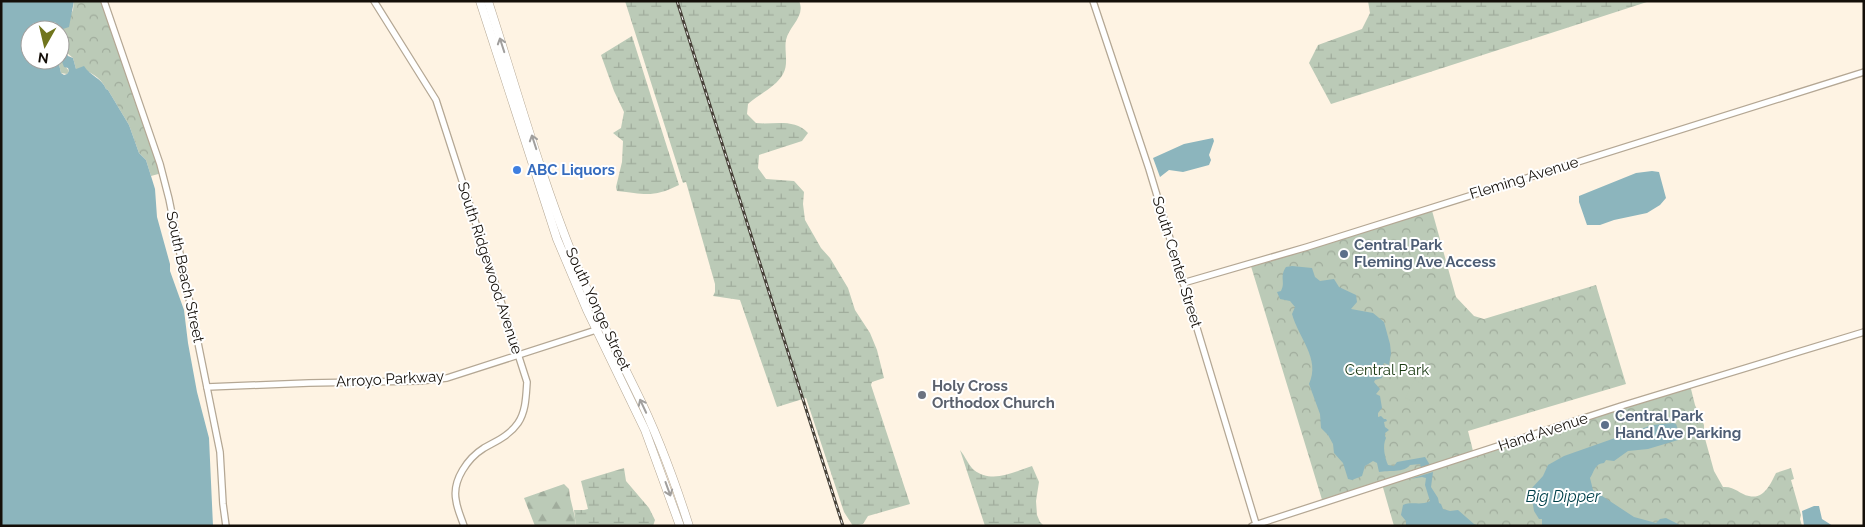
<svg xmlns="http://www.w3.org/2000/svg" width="1865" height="527" font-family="Raleway,sans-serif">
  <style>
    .forest { fill: url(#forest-firs) }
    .wetland { fill: url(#wetland-marsh) }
    .park { fill: url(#park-crowns) }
    .garden { fill: #bbcab7 }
    .water { fill: #8cb5bd }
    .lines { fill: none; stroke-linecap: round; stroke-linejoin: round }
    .minor-casing { stroke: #b4a794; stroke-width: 8 }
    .major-casing { stroke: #b4a794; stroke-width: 9 }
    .minor { stroke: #fff; stroke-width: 5.5 }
    .major { stroke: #fff; stroke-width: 8 }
    .rail-casing { stroke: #474138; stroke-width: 3 }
    .rail { stroke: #fff; stroke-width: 1; stroke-dasharray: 4; stroke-linecap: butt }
    .oneway { stroke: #a19f9d }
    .shop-dot { fill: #3f7fe0; stroke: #fff; stroke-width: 2 }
    .service-dot { fill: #5c6f8a; stroke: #fff; stroke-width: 2 }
    .worship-dot { fill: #6b7280; stroke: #fff; stroke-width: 2 }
    .labels { text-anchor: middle; stroke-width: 4; stroke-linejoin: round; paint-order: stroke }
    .shop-label { font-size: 15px; font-weight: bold; fill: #366cbe; stroke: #fff; text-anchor: start }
    .street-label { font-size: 15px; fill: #140f09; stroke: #fff }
    .service-label { font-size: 15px; font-weight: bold; fill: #4e5e75; stroke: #fff; text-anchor: start }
    .park-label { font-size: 15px; fill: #1a3a12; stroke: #fff }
    .worship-label { font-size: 15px; font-weight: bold; fill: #5b616d; stroke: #fff; text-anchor: start }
    .water-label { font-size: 16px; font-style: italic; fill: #00404a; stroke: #fff }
  </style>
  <defs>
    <pattern id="forest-firs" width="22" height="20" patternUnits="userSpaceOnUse" patternTransform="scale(1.25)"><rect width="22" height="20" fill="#bbcab7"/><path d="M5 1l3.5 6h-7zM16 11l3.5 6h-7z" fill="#a0ac9c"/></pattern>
    <pattern id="wetland-marsh" width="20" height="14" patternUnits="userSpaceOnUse" patternTransform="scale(1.25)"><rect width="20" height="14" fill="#bbcab7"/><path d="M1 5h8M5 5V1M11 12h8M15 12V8" fill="none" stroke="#a0ac9c"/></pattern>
    <pattern id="park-crowns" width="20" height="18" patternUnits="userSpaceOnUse" patternTransform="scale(1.25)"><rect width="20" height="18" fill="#bbcab7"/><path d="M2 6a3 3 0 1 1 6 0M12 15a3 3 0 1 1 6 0" fill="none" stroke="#a0ac9c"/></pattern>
  </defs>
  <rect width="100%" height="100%" fill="#fef3e3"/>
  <path class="forest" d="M564,484L569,489C570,502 575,512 576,526H535L524,498Z"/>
  <g class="wetland">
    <path d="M625,1H799C806,16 789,26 786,40C784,50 789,64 783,74C775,88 760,93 748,104L747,114L756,123C774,125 794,118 808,133L802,141L759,155L758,168L766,179L794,181L804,192L803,204L805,220L821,248L830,258L848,288L855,310L870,333L877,350L884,378L872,382L871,385L910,504L868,516L863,524L853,526L844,512L806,398L777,407L740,300L713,296L715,292V284L686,182L683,183Z"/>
    <polygon points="1368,1 1650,1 1331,104 1309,63 1318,45 1362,29 1370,13"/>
    <path d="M632,36L679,185C653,198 645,194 617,191L616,187L622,162L623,141L613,133L621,128L624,112L614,91L601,55Z"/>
    <path d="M960,450C965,456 969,466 974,470C992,484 1014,472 1032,466L1039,482L1036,501L1037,515L1040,522L1044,526H985Z"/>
    <polygon points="624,468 626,481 649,508 655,520 653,526 576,526 574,510 584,510 588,509 581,481"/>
  </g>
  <g class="park">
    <path d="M74,1H104L162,173L151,176L146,160L139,153L129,125L108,90L106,89C101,77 89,70 76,69L73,58L66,52L65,66L69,71L67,74L61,73L58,60H60C60,46 68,45 63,29L73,10Z"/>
    <path d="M1431,207L1456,297L1474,316L1484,319L1596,285L1626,384L1468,431L1474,455L1690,385L1695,405L1704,425V435L1714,471L1723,487C1735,486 1739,494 1749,496C1764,500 1771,483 1776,473L1791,468L1794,479L1791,480L1801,515L1800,519L1802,526H1394L1382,484L1323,503L1250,263Z"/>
  </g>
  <g class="garden">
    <polygon points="1366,260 1379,277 1370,284 1357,267"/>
    <polygon points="1414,380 1423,384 1414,402 1405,398"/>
  </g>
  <g class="water">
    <path d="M1,1H74L69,27L63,29L66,38L64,49L60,52V30H30V60H58L61,73L64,75L67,74L69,71L68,68L64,67L61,59L63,53L66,52L68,56L73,58L76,69L84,66C90,76 102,78 106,89L108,90L129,125L139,153L146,160L151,176L155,189L157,217L170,264V271L184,310L188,343L197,392L209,438L213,526H1Z"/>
    <polygon points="1213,138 1214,141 1209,155 1211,160 1209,165 1183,172 1169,170 1160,177 1153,158 1184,144"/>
    <polygon points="1652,171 1659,172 1666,198 1660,205 1647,213 1614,220 1600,225 1587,225 1579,202 1579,196 1636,173"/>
    <path d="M1292,266L1312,268L1315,277L1320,281L1334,279L1339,287L1356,295L1357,302L1351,309L1373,313L1384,322L1390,344L1391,353L1389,365L1384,363L1383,365L1385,366L1382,378L1375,380L1374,382L1380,389L1376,394L1380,396L1382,408L1378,413V417L1381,416L1384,419H1386L1387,421L1384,422L1385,427L1389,430L1385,433V436L1386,438C1382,446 1385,458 1388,465L1394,466L1397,462L1425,457L1430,465L1421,467L1420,464L1410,465C1404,473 1389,470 1379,472L1377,463L1373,461L1365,466L1362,476L1352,480L1348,479L1343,463L1334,453L1333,444L1328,435L1321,428L1320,414L1309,384C1321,359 1298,337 1292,314L1295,307L1290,301L1280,299L1277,292L1281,291C1286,282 1279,277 1286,267Z"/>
    <path d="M1673,423L1676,424L1680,435L1678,440L1648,449L1628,451L1614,461L1606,460L1604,463C1595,463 1594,472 1590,478L1593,490L1634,517L1656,523L1660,519L1666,518L1682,526H1542V519H1539L1534,511L1531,493L1532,488L1543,476L1548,465L1564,456L1652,425Z"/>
    <path d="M1433,472L1431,487L1438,498L1439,503L1441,504L1443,509L1450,511L1458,510L1474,524L1480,526H1406V521L1401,515L1403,505C1412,501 1421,506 1430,501L1425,485L1426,478L1422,477L1410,479Z"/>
    <polygon points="1814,506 1819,506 1822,519 1833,526 1804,526 1802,511"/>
  </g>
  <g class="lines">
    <g class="minor-casing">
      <g id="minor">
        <polyline points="104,1 160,164 169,199 220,452 223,504 226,526"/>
        <path d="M374,1L436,100L527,382C526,396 526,411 518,423C509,436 496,441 484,448C468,458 452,480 456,500C457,509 461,517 464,526"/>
        <polyline points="1093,1 1149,169 1256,524"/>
        <polyline points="1183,283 1307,247 1864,72"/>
        <polyline points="207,387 309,383 420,381 447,378 596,330"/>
        <polyline points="1252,526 1621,406 1864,332"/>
      </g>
    </g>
    <g class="major-casing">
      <g id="major">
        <polyline points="480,1 557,239 587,310 645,430 680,526"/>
        <path d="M488,1C516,87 540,175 574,259C592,304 614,346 635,389C657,433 674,479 689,526"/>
      </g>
    </g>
    <use href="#minor" class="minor"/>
    <use href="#major" class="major"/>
    <g class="rail-casing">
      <polyline id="rail" points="677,1 843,526"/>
    </g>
    <use href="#rail" class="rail"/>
  </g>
  <defs><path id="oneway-shaft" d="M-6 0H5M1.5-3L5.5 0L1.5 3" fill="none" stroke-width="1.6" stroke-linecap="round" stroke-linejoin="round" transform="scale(1.25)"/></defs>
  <g class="oneway">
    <use href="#oneway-shaft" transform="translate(502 45) rotate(-108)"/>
    <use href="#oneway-shaft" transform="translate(534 142) rotate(-108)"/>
    <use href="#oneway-shaft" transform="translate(643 406) rotate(-115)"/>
    <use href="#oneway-shaft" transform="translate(668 489) rotate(70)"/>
  </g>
  <circle class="shop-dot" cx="517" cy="170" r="5"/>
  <g class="service-dot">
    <circle cx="1344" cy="254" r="5"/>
    <circle cx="1605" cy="425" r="5"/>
  </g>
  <circle class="worship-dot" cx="922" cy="395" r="5"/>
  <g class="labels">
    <g class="shop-label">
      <text x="527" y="175">ABC Liquors</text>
    </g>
    <g class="street-label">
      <text transform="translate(1524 178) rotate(-17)" y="5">Fleming Avenue</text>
      <text transform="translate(1177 262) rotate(73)" y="5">South Center Street</text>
      <text transform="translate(490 268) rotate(72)" y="5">South Ridgewood Avenue</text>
      <text transform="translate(185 277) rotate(78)" y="5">South Beach Street</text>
      <text transform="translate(598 309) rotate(65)" y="5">South Yonge Street</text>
      <text transform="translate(390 379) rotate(-3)" y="5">Arroyo Parkway</text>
      <text transform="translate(1543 432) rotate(-18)" y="5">Hand Avenue</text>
    </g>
    <g class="service-label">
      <text x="1354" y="250">Central Park<tspan x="1354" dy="17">Fleming Ave Access</tspan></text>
      <text x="1615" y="421">Central Park<tspan x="1615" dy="17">Hand Ave Parking</tspan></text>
    </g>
    <g class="park-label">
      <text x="1387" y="375">Central Park</text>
    </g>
    <g class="worship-label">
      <text x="932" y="391">Holy Cross<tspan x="932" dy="17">Orthodox Church</tspan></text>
    </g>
    <g class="water-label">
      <text x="1563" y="502">Big Dipper</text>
    </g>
  </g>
  <rect width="1865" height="527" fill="none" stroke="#140f09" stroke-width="5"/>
  <g transform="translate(45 45) rotate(188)"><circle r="24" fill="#ffffff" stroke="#a19f9d"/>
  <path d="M0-4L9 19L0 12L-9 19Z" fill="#70751d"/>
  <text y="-8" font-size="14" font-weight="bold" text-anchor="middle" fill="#140f09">N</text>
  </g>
</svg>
